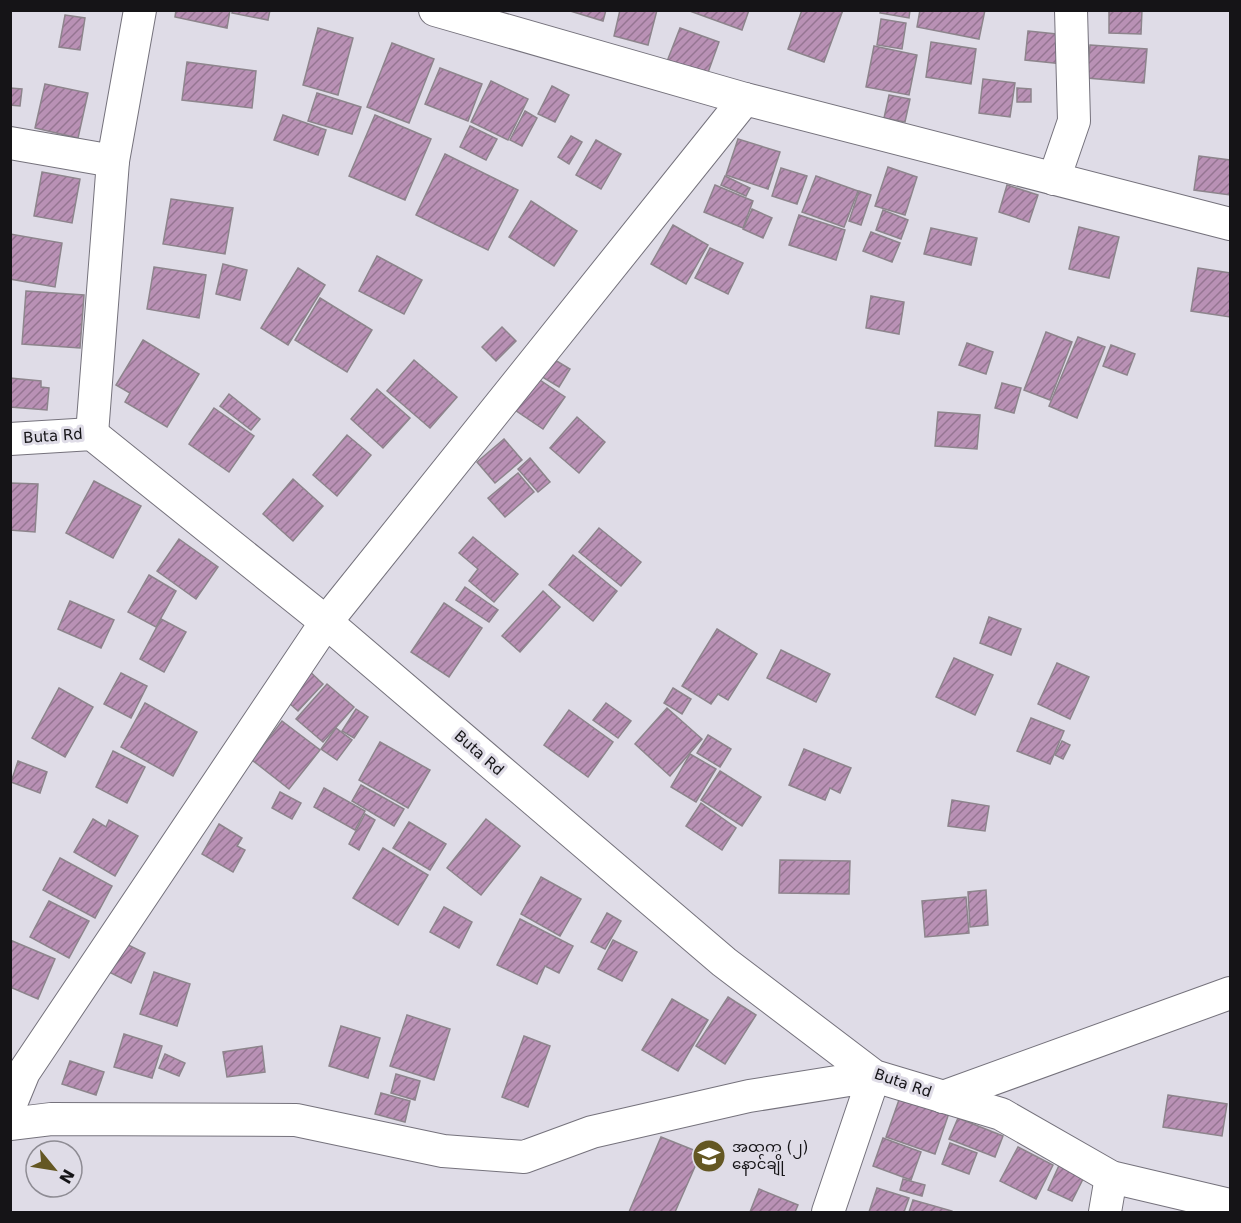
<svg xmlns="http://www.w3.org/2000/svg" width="1241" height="1223" font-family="'DejaVu Sans','Noto Sans Myanmar',sans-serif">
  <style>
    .building { fill: url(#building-hatch); stroke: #8d848c; stroke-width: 1.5 }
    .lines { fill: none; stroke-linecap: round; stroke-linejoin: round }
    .street-casing { stroke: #75727c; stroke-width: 34 }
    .street { stroke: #fff; stroke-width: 32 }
    .labels { text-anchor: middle; stroke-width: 6; stroke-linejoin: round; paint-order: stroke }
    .street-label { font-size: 15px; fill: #151417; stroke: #dfdce7 }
    .poi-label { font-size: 15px; fill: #151417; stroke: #dfdce7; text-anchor: start }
  </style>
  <defs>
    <pattern id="building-hatch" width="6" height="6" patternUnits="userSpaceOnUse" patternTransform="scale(1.5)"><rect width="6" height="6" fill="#b991b5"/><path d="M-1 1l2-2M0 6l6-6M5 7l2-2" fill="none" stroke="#957592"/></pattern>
  </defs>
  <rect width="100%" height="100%" fill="#dfdce7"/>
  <g class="building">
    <polygon points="176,10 230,10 227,28 175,17"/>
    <polygon points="233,10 270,10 268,20 232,13"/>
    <polygon points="567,10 606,10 603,21"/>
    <polygon points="620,10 657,10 648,45 614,36"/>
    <polygon points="687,10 749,10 742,30"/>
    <polygon points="802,10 843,10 824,62 788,49"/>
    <polygon points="881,10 910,10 909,18 880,13"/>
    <polygon points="920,10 985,10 979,39 917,27"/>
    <polygon points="1109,10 1142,10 1141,34 1109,33"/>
    <polygon points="65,15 85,18 80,50 59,47"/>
    <polygon points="881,19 906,23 902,49 877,45"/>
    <polygon points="318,28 353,38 338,95 303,85"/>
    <polygon points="680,28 719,42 706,78 666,64"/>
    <polygon points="1028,31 1066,35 1063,64 1025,60"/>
    <polygon points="931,42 976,49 971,84 926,77"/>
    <polygon points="392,43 434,59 409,123 367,107"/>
    <polygon points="1090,45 1147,49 1144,83 1087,78"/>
    <polygon points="874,46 917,55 909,95 866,87"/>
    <polygon points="187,62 256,71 252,108 182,100"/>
    <polygon points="440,68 482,84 468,121 425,104"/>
    <polygon points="983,79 1015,83 1010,117 979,113"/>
    <polygon points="491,81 528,99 508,140 471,122"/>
    <polygon points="45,84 88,93 78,138 35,128"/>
    <polygon points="552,86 569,95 555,122 538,114"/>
    <polygon points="10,88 22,89 20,106 10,105"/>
    <polygon points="1017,88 1031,89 1031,102 1017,102"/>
    <polygon points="317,93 361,107 352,134 308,121"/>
    <polygon points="889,95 910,99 905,122 884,118"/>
    <polygon points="525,111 537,118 522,146 510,140"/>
    <polygon points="283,115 326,130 318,155 274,140"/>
    <polygon points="375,115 431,139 405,200 349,176"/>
    <polygon points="470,126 497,139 486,160 460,147"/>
    <polygon points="571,136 582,142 569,164 558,157"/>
    <polygon points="738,139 780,152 768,189 726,175"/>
    <polygon points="596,140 621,154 601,189 576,175"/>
    <polygon points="445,154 518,190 488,250 416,215"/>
    <polygon points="1199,156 1230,160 1230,195 1194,190"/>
    <polygon points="888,167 917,177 905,215 875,206"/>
    <polygon points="781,168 807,176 797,204 772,196"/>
    <polygon points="42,172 80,179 72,223 34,216"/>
    <polygon points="725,176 750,188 746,196 721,185"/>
    <polygon points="816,176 858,191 844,227 802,212"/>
    <polygon points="715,185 753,201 743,228 704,212"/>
    <polygon points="1007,185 1038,195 1029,222 999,212"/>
    <polygon points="859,191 871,195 861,225 849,221"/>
    <polygon points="171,199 233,208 225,254 163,244"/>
    <polygon points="531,201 577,231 554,266 509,237"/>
    <polygon points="752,209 772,218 763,238 743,229"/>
    <polygon points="883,210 908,220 901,239 876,230"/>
    <polygon points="799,215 845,230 836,260 789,245"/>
    <polygon points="673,225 708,245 686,284 651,264"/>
    <polygon points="1079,227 1119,237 1109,278 1069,269"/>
    <polygon points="931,228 977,238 971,265 924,254"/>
    <polygon points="871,232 900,243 892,262 863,251"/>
    <polygon points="10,234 62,243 55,287 10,279"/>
    <polygon points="710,248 743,263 728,294 695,278"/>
    <polygon points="377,256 422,280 404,314 359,291"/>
    <polygon points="223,264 247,270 240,300 216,294"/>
    <polygon points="154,267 206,275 199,318 147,309"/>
    <polygon points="298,268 325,285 288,345 261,328"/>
    <polygon points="1198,268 1230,273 1230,317 1191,311"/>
    <polygon points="26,291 84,295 80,348 22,344"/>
    <polygon points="871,296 904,302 899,334 866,328"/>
    <polygon points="320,298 372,330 347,372 295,340"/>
    <polygon points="502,327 516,341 496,361 482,347"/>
    <polygon points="1046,332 1072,342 1050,400 1024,390"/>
    <polygon points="1078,337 1105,347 1077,418 1049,406"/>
    <polygon points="143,340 199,374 167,427 125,402 130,393 116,385"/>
    <polygon points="967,343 993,352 986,374 959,365"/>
    <polygon points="1111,345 1135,354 1127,375 1103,366"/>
    <polygon points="545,354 570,369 559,387 534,372"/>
    <polygon points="414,360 457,397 430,428 387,391"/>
    <polygon points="531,374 565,397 543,429 509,406"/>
    <polygon points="10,378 41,381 41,387 49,388 47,410 10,407"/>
    <polygon points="1002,383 1021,388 1014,413 995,408"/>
    <polygon points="377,389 410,418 383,448 351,419"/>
    <polygon points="229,394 260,419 251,430 220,406"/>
    <polygon points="214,408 254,436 229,472 189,444"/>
    <polygon points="938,412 980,415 977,449 935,446"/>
    <polygon points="577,417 605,442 579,473 550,448"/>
    <polygon points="347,435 371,455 337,496 313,475"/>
    <polygon points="504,439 522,460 495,483 477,462"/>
    <polygon points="530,458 550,482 538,492 518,469"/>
    <polygon points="518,473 534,492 505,517 488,498"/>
    <polygon points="293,479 323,506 293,541 263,514"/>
    <polygon points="94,481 141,506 113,558 66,533"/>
    <polygon points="10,483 38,484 35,532 10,530"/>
    <polygon points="599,528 641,562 621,586 579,552"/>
    <polygon points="473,537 518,574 494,602 469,581 478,569 459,553"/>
    <polygon points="179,539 218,567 196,599 157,571"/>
    <polygon points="573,555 617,591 593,621 549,585"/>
    <polygon points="149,575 176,591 156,627 128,612"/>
    <polygon points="465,587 498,610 489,622 456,600"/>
    <polygon points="543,591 560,607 520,652 502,636"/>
    <polygon points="70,601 114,620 101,648 58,629"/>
    <polygon points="444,603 482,628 449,677 411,652"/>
    <polygon points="989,617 1021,629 1011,655 980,643"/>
    <polygon points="161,619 186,632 164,672 140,659"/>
    <polygon points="717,629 757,654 728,700 718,694 711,704 682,686"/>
    <polygon points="781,650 830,674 816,702 767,678"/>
    <polygon points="954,658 993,675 975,715 936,697"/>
    <polygon points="1057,663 1089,677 1070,719 1038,704"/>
    <polygon points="305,667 323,684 298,711 280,695"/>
    <polygon points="121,673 147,686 131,718 104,704"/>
    <polygon points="327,684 354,707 323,742 296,719"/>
    <polygon points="59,688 93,707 65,757 32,738"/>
    <polygon points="673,688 691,699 682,714 664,703"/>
    <polygon points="145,703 197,732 173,776 121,747"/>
    <polygon points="606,703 631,721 618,738 593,720"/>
    <polygon points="667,708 702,739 670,776 635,744"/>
    <polygon points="356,709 368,717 354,738 342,731"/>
    <polygon points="569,710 613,742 588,777 544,745"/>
    <polygon points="1031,718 1064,731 1050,764 1017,751"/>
    <polygon points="282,721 320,750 289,789 252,760"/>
    <polygon points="336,728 352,740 337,760 321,749"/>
    <polygon points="708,735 731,749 720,767 697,753"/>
    <polygon points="1062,741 1070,745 1063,759 1055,755"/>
    <polygon points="380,742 430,770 408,808 359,780"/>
    <polygon points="804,749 851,768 840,793 830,788 825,800 789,785"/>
    <polygon points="113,751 145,767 127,803 96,787"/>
    <polygon points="690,754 716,769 696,802 671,787"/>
    <polygon points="18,761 47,772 40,793 11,782"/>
    <polygon points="720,771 761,797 742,826 701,800"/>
    <polygon points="361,785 404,809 394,826 352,801"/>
    <polygon points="324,788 365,811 355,830 314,807"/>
    <polygon points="280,792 301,803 292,819 272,808"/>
    <polygon points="952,800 989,806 985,831 948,826"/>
    <polygon points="701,803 736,828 722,850 686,826"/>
    <polygon points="365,814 375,820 359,850 349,844"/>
    <polygon points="93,819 106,827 109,820 138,836 115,876 74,852"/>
    <polygon points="486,819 520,846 481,895 447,868"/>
    <polygon points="409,822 446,844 430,870 393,848"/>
    <polygon points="219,824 242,838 237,846 245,850 233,872 202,854"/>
    <polygon points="383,848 428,875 398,925 353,898"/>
    <polygon points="60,858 112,886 95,918 43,890"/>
    <polygon points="780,860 850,861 849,894 779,893"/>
    <polygon points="541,877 581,899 560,936 521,914"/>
    <polygon points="986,890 988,925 970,927 968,892"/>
    <polygon points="966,897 969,933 925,937 922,901"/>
    <polygon points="49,901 89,921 69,958 30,937"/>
    <polygon points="444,907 472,922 459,948 430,932"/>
    <polygon points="607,913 621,921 605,949 591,942"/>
    <polygon points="520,919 573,946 559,973 545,966 537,984 497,965"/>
    <polygon points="10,940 55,959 38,999 10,987"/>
    <polygon points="613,940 637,952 622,981 598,969"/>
    <polygon points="124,943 145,953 131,983 109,972"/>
    <polygon points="154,972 190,984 177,1026 140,1014"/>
    <polygon points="728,997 756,1015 725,1064 696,1046"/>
    <polygon points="672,999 708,1020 678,1071 642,1050"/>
    <polygon points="407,1015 450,1029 434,1080 390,1066"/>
    <polygon points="341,1026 380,1038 368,1078 329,1066"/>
    <polygon points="124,1034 162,1046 152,1078 114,1067"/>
    <polygon points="524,1036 550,1046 528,1107 502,1097"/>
    <polygon points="262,1046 265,1072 227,1077 223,1052"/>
    <polygon points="165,1054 185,1063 179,1076 159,1068"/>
    <polygon points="70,1061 104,1072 96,1095 62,1084"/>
    <polygon points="396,1074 420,1081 415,1100 391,1093"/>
    <polygon points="381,1093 410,1101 405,1122 375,1114"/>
    <polygon points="1168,1095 1227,1104 1222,1136 1163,1127"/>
    <polygon points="900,1097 949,1113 935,1154 886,1137"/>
    <polygon points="958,1118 1003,1136 995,1157 949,1139"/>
    <polygon points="661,1137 701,1153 675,1212 629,1212"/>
    <polygon points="883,1138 921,1152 911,1180 873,1166"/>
    <polygon points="950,1143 977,1153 969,1174 942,1164"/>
    <polygon points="1018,1147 1053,1165 1036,1199 1000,1181"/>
    <polygon points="1061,1161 1086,1173 1072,1201 1048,1190"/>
    <polygon points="903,1179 925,1185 922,1196 900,1190"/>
    <polygon points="877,1188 909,1198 904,1212 869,1212"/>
    <polygon points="759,1189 798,1205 795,1212 750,1212"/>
    <polygon points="913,1200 952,1211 952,1212 909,1212"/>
  </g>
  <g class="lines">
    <g class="street-casing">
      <g id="street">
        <polyline points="435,10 745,99"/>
        <polyline points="10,143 113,161"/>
        <polyline points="1054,179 1074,121 1071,10"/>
        <polyline points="92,434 113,161 140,10"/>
        <polyline points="10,439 92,434 326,622 724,962 874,1076 1001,1114 1111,1177 1230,1205"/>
        <polyline points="943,1097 1230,993"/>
        <polyline points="10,1106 24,1072 326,622 745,99 1230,224"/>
        <polyline points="10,1124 51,1119 296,1120 443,1151 524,1157 592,1132 749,1096 874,1076 828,1212"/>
        <polyline points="1105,1212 1111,1177"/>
      </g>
    </g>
    <use href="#street" class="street"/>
  </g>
  <defs>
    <g id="school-disc" transform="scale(1.725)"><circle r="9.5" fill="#645723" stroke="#dfdce7"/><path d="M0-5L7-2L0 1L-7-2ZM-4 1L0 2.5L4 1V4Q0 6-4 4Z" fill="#fff"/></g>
  </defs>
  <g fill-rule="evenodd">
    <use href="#school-disc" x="709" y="1156"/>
  </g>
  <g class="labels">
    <g class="street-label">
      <text transform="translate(53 436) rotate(-4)" y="5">Buta Rd</text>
      <text transform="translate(479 753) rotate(41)" y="5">Buta Rd</text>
      <text transform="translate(903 1083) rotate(19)" y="5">Buta Rd</text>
    </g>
    <g class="poi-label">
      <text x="732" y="1152">အထက (၂)<tspan x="732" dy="17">နောင်ချို</tspan></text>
    </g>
  </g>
  <rect width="1241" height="1223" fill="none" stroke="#151417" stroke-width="24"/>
  <g transform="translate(54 1169) rotate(120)"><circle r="28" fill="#dfdce7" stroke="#8e8c94" stroke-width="1.5"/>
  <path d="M0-4.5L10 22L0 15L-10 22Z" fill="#645723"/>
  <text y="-9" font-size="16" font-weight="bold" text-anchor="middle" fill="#151417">N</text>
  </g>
</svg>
